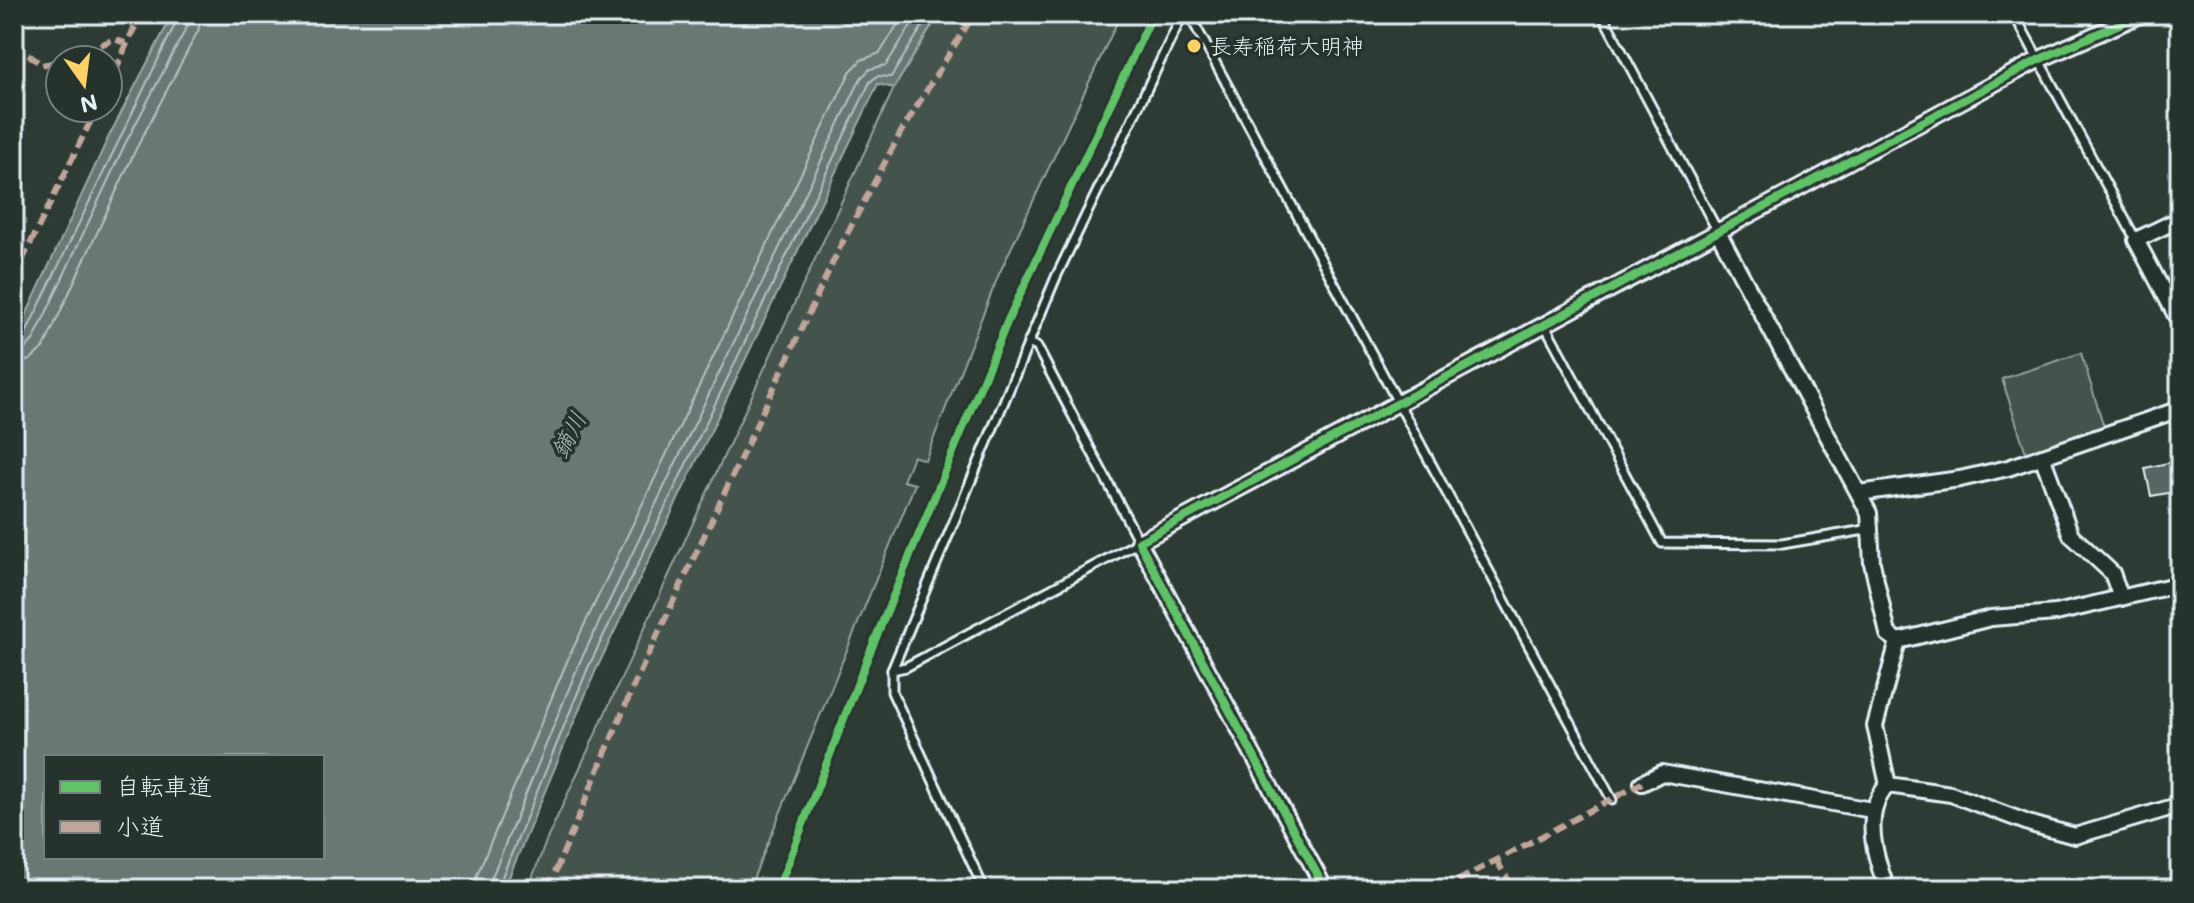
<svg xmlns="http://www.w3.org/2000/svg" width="2194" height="903" font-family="Mali,'Klee One',sans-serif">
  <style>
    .green { fill: #45524e; stroke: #96a2a3; stroke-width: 2 }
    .water { fill: #6b7775; stroke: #9da8a9; stroke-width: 2; fill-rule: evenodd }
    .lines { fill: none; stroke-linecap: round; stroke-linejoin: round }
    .shore { stroke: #b6c0c4; stroke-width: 2 }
    .building { fill: #596563; stroke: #e8f1f8; stroke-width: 2 }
    .lane-casing { stroke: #e8f1f8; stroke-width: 13 }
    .street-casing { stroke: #e8f1f8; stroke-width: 20 }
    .lane { stroke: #26332d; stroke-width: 7 }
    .street { stroke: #26332d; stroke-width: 14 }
    .quiet { stroke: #c0a59a; stroke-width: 6; stroke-dasharray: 12 6; stroke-linecap: butt }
    .cycleway-casing { stroke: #26332d; stroke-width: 13 }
    .cycleway { stroke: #61c268; stroke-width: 8 }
    .poi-dot { fill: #ffd166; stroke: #26332d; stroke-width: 3 }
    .labels { text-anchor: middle; stroke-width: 7; stroke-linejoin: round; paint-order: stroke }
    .poi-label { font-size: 22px; fill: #e8f1f8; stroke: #26332d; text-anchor: start }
    .water-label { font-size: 24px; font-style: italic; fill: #b0babd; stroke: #26332d }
  </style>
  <rect width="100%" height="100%" fill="#2e3b35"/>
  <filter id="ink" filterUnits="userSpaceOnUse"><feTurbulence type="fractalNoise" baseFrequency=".0125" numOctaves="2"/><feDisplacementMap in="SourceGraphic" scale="16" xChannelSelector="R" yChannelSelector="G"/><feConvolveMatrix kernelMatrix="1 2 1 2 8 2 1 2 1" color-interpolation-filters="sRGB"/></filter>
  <g filter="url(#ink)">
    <g class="green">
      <polygon points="939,14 1121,14 999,274 925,460 913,456 903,481 915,484 749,889 528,889 547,839 894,88"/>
      <polygon points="2081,353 2104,427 2026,453 2002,379"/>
    </g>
    <path class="water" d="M173,14H939L894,88L878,84L595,672L504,889H14V341L109,136ZM46,757H322V857H46Z"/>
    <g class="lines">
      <g class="shore">
        <polyline points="14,341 25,335 180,14"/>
        <polyline points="14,351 26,348 34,339 125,144 188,25 190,14"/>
        <polyline points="14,363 30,360 44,347 136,149 198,31 202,14"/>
        <polyline points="475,889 477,875 568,659 850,72 861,60 880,53 904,14"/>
        <polyline points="487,889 579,664 861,78 870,69 886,65 918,14"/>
        <polyline points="497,889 588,668 870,82 877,76 891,77 930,14"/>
      </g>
    </g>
    <polygon class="building" points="2177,461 2180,491 2151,496 2145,468"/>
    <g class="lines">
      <g class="lane-casing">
        <g id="lane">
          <polyline points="1189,14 1612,800"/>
          <polyline points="1602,14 1717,230"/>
          <polyline points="2014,14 2136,240"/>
          <polyline points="1545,325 1662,543 1782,544 1871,529"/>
          <polyline points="892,670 906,667 1139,542 1037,347 1028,343"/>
          <polyline points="984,889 892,692 892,670 1056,277 1183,14"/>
        </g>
      </g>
      <g class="street-casing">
        <g id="street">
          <polyline points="2180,219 2136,240 2180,323"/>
          <polyline points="1717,230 1869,513 1872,563 1888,634 1898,641"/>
          <polyline points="2042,456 2071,535 2112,573 2121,598"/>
          <polyline points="1859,493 1960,479 2008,468 2180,409"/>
          <polyline points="1642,783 1662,773 1872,810"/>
          <polyline points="1888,785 1951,794 2031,824 2075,836 2180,805"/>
          <polyline points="1325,889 1139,542 2038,60 2142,14"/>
          <path d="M1887,889C1875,857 1861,812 1888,785L1875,726L1898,641L1991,618L2056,613L2180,584"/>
        </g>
      </g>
      <use href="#lane" class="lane"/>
      <use href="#street" class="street"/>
      <g class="quiet">
        <polyline points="14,43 42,65 60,61"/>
        <polyline points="67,60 114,39 125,43"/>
        <path d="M108,87C121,62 127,37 143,14"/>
        <polyline points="14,277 97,108"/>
        <polyline points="1496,860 1514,889"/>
        <polyline points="548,889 634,685 840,247 901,132 974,14"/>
        <polyline points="1442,889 1642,783"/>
        <polyline points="2174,889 2175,807"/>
      </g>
      <g class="cycleway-casing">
        <g id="cycleway">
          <polyline points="778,889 865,664 1008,320 1153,14"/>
          <polyline points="1325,889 1139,542 2038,60 2142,14"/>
        </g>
      </g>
      <use href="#cycleway" class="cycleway"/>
    </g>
  </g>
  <circle class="poi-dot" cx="1194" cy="46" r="8"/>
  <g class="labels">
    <g class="poi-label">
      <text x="1210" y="54">長寿稲荷大明神</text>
    </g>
    <g class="water-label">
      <text transform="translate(569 435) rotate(-62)" y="8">鏑川</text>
    </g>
  </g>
  <rect width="2194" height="903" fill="none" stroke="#26332d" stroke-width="48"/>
  <rect x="24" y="24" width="2146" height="855" fill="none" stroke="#e8f1f8" stroke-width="3" filter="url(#ink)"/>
  <rect x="44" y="755" width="280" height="104" fill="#26332d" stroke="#747f7e" stroke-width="2"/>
  <rect x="60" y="781" width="40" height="12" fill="#61c268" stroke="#747f7e" stroke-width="2"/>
  <text x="116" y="795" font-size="24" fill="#e8f1f8">自転車道</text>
  <rect x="60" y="821" width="40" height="12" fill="#c0a59a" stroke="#747f7e" stroke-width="2"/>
  <text x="116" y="835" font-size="24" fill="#e8f1f8">小道</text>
  <g transform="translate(84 84) rotate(166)"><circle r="38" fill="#26332d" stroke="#747f7e" stroke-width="2"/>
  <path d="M0-6L14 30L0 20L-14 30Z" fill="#ffd166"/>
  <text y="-12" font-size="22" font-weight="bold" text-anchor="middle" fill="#e8f1f8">N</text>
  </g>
</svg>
